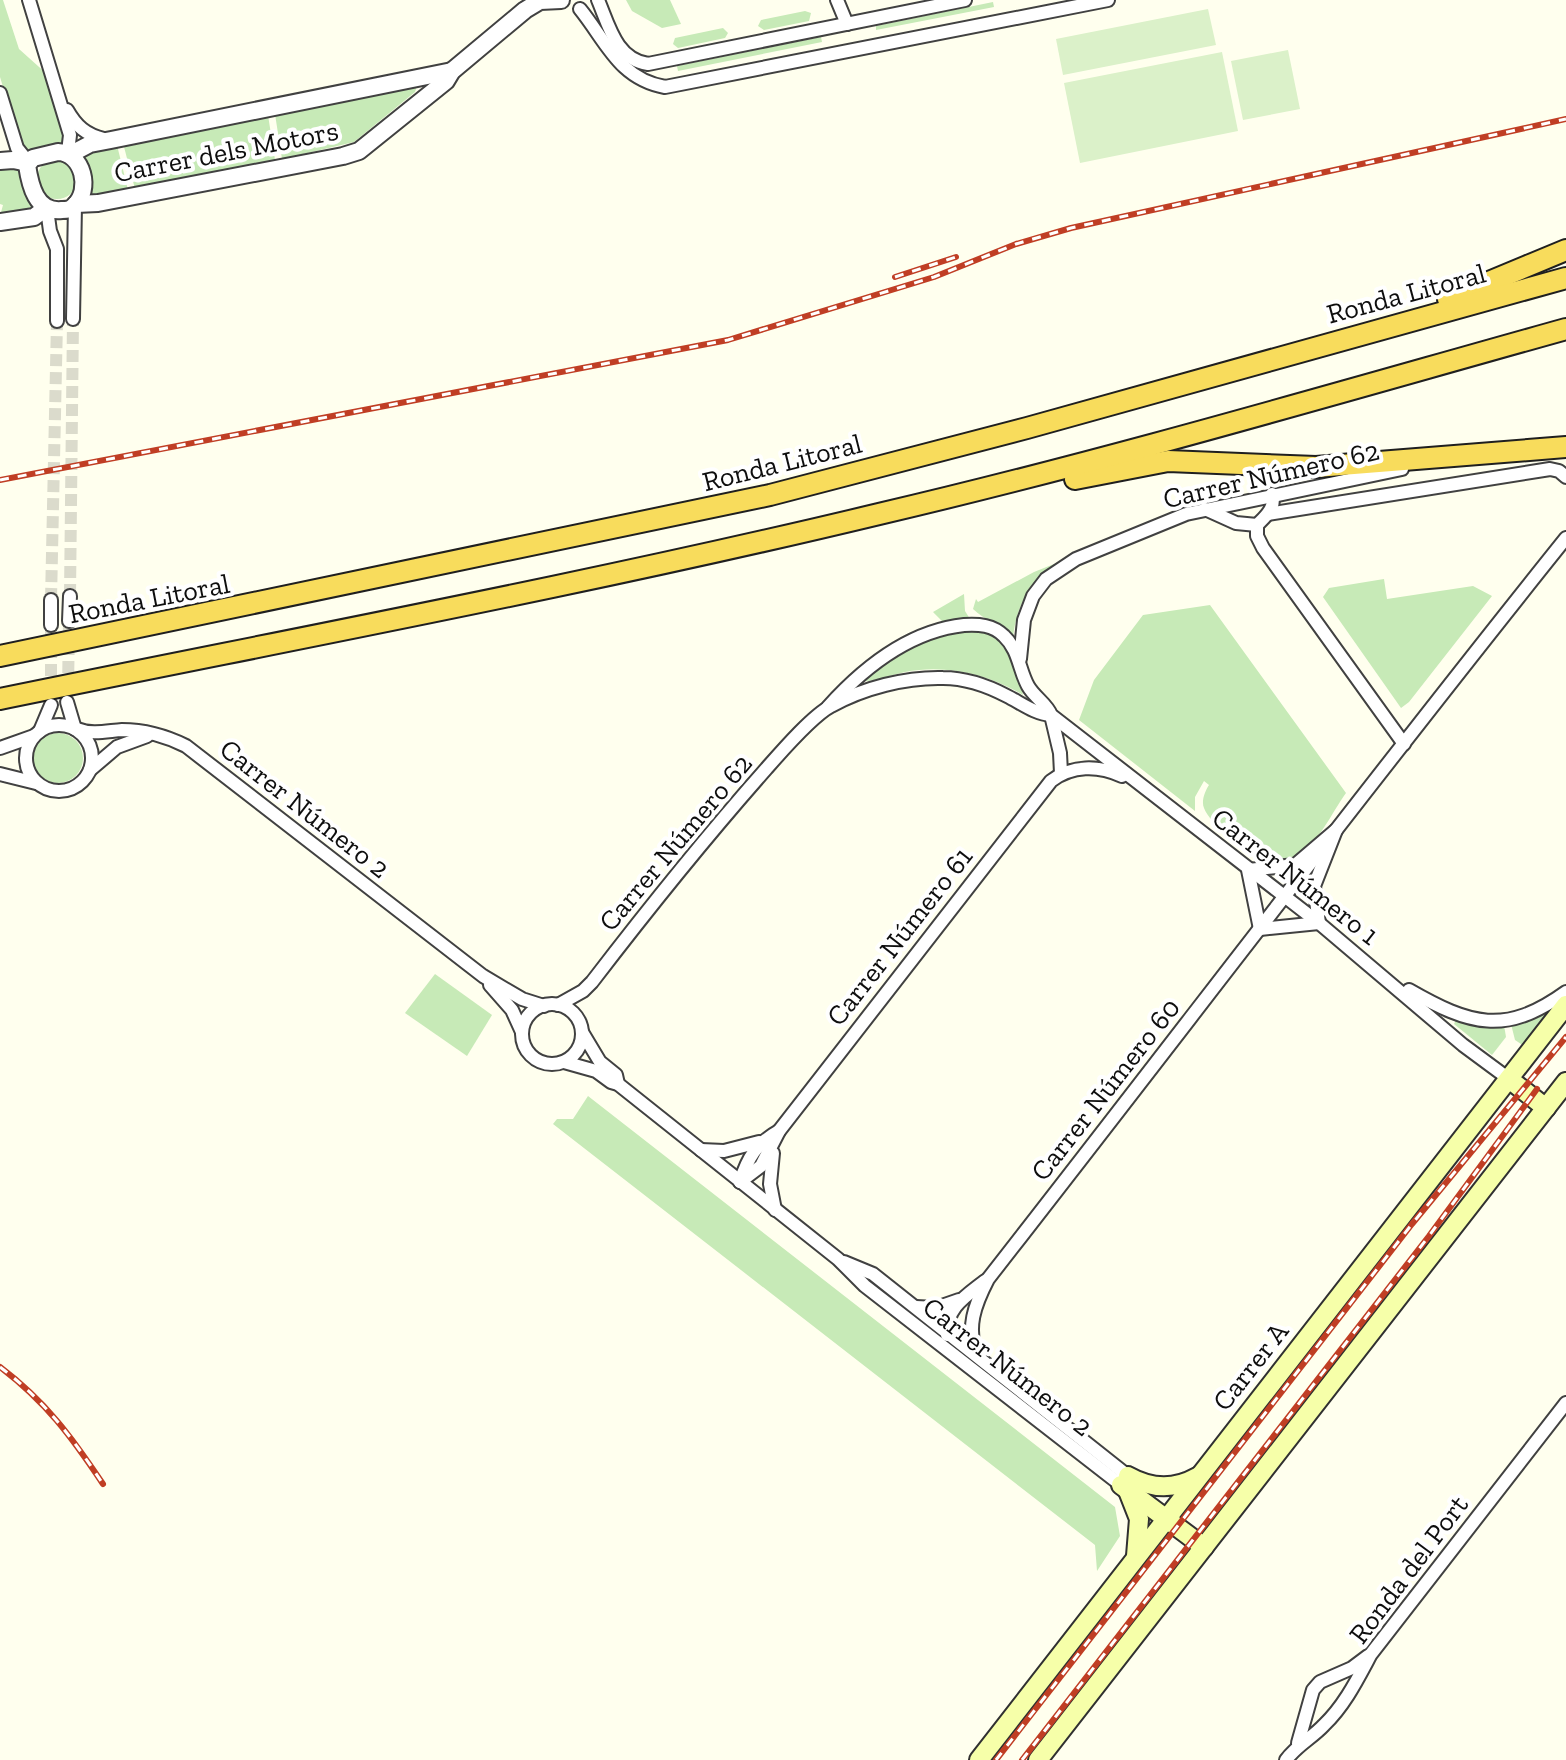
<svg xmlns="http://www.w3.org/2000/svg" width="1566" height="1760" font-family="'Zilla Slab',serif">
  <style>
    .green { fill: #c7eab7 }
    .pitch { fill: #dbf1c9 }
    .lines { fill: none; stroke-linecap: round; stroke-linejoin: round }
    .minor-tunnel { stroke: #dbdbcc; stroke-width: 12; stroke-dasharray: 12 6; stroke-linecap: butt }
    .minor-casing { stroke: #414141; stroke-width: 16 }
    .tertiary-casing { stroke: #414141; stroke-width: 20 }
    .secondary-casing { stroke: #303030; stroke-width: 22 }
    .trunk-casing { stroke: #1f1f1f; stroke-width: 24 }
    .minor { stroke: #fff; stroke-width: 12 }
    .tertiary { stroke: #fff; stroke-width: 16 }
    .secondary { stroke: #f6ffa9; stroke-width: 18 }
    .trunk { stroke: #f8dc5c; stroke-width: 20 }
    .rail-casing { stroke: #c03e24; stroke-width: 6 }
    .rail { stroke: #fff; stroke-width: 3; stroke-dasharray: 9; stroke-linecap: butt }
    .labels { text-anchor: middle; stroke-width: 8; stroke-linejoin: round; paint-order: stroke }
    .street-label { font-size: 28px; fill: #0e0e0e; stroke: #fff }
  </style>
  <rect width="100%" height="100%" fill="#ffe"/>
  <g class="green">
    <polygon points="0,0 3,0 19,49 48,75 66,136 62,143 27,150 19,139 0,77"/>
    <polygon points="626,0 670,0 681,24 662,28 632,11"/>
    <polygon points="993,2 994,7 876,30 876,26"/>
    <polygon points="805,11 811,13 809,21 764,30 758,26 761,20"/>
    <polygon points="723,28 728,33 725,38 678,48 673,44 675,38"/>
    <polygon points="821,37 822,42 678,71 677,66"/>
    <polygon points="417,86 415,92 354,142 282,159 275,114"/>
    <polygon points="268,115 275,160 135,189 123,143"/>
    <polygon points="117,145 128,190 90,198 85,154"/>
    <circle cx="57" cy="179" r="20"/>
    <polygon points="18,167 24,189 35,208 0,216 3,205 0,204 0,168"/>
    <path d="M1059,562C1031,580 1016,605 1013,638C1000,624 984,620 973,609L976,599L978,602L1034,572Z"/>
    <polygon points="1384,579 1387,599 1473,586 1492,596 1409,702 1401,708 1323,597 1329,588"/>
    <polygon points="964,594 965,611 970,619 943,622 933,612"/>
    <path d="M1210,605L1346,793C1332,812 1318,845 1296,856C1285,861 1271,863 1259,858C1244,852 1210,824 1204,808C1201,801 1205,791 1209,785L1204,781L1195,797V811L1079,720L1094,680L1143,615Z"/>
    <path d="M976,630C1012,637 1015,664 1023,695C988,674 945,664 905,672C891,675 875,682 862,681C903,649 923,634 976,630Z"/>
    <circle cx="58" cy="758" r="25"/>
    <polygon points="435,974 492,1015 467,1056 405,1013"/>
    <polygon points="1549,1011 1524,1046 1515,1040 1511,1024"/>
    <polygon points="1456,1020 1504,1025 1506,1037 1492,1055 1454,1024"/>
    <polygon points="588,1096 1115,1507 1120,1536 1097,1571 1095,1545 553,1124 557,1119 573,1119"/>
  </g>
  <g class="pitch">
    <polygon points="1208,9 1216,45 1063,75 1056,39"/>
    <polygon points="1288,50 1300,109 1243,120 1231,61"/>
    <polygon points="1222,52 1238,131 1080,163 1064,83"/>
  </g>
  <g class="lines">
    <g class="minor-tunnel">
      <polyline points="70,596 73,319"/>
      <polyline points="51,600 57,321"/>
      <polyline points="68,691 69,621"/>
      <polyline points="51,694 51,625"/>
    </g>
    <g class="minor-casing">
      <g id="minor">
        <polyline points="29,0 70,135 68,152"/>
        <path d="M598,0C609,26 616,59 648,64L965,0"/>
        <polyline points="837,0 847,24"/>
        <path d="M580,9C606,41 619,79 665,87L1108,0"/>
        <polyline points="0,93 17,148 29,163"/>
        <path d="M67,110C76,126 86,135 104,139"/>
        <polyline points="47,209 50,231 57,249 57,321"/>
        <polyline points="73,319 75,205"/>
        <path d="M1272,494C1276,508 1266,516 1257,525V536L1263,548L1404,744"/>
        <polyline points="1205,509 1236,523 1257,525"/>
        <polyline points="1268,514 1550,469 1559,471 1566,477"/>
        <polyline points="69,621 70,596"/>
        <polyline points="51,625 51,600"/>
        <polyline points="1020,659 1024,620 1033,596 1046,579 1076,559 1186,514 1402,469"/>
        <polyline points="67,702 75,729"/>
        <path d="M828,707C864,667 909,631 964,625C979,624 993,625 1004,636C1019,650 1019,670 1028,686C1034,697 1047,704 1051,715L1319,923L1463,1045L1509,1079"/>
        <polyline points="1051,715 1060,753 1061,773"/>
        <circle cx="59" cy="758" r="33"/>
        <path d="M77,729C92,735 107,731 122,730C144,730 166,736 186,746L483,976L522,999L544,1006"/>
        <polyline points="40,731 51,705"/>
        <polyline points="0,748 34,736"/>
        <polyline points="90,770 117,747 147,736"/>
        <polyline points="0,774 36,783"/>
        <polygon points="1336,830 1314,886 1319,923 1260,929 1248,870 1295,865"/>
        <polyline points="490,985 512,1010 522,1032"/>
        <path d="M1409,990C1470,1025 1505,1036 1566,992"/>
        <circle cx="552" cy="1034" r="30"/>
        <path d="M558,1005L583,991L592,982C648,909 705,838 766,769C781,752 812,716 831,706C863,688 906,677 943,678C964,678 988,686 1007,696C1021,703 1035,714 1051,715"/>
        <polyline points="582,1032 600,1062 616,1075 618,1084"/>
        <polyline points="564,1062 596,1071 611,1082 618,1084 838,1259 865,1286 1121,1485"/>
        <polyline points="701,1150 724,1151 759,1142"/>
        <polyline points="773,1153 770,1184 775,1210"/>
        <path d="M740,1182L761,1166L779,1131L1051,781C1072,765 1098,765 1122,776"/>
        <path d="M740,1182C748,1157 756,1144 779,1131"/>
        <polyline points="844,1262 873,1274 1128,1476"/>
        <polyline points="916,1307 936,1308 959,1300"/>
        <path d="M947,1335C945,1308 966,1296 985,1281"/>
        <path d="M978,1356C965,1329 975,1304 988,1279C1181,1032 1370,782 1566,538"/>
        <polyline points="1298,1743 1313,1690 1320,1682 1352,1668 1368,1656"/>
        <path d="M1286,1760C1297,1745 1312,1738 1324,1725C1345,1705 1358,1678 1371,1654L1566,1403"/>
      </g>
    </g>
    <g class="tertiary-casing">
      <g id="tertiary">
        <path d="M58,152C83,153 92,190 74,206C70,210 67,210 62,210C36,213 30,185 27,165L33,158Z"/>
        <polyline points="71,154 90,144 111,140 452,71"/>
        <polyline points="0,161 13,160 28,163"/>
        <polyline points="76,204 98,203 343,156 359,151 446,81 452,71 525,10 540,1 561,0"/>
        <polyline points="0,222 34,217 46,208"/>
      </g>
    </g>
    <g class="secondary-casing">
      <g id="secondary">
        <polyline points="1509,1079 1546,1108"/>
        <path d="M1128,1476C1151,1489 1174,1490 1197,1477"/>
        <polyline points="1121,1485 1204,1547"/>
        <polyline points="1128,1491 1139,1519 1136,1556"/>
        <polyline points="979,1760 1566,1005"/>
        <polyline points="1038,1760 1566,1082"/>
      </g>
    </g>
    <g class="trunk-casing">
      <g id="trunk">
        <polyline points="1448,299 1566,250"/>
        <polyline points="1075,479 1168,461 1316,467 1566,447"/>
        <polyline points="0,656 770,495 1027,428 1566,278"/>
        <path d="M0,699C293,639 588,584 879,514C1110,460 1337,393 1566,329"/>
      </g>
    </g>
    <use href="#minor" class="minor"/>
    <use href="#tertiary" class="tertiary"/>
    <use href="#secondary" class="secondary"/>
    <use href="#trunk" class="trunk"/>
    <g class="rail-casing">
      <g id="rail">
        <polyline points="895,277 956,257"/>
        <polyline points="0,480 728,340 934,277 1016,244 1071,228 1566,119"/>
        <path d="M0,1367C46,1402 71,1436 103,1484"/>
        <polyline points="996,1760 1412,1224 1566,1037"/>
        <polyline points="1022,1760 1429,1236 1537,1089"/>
      </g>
    </g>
    <use href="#rail" class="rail"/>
  </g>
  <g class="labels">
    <g class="street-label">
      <text transform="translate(226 151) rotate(-11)" y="10">Carrer dels Motors</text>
      <text transform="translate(1406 293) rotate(-15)" y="10">Ronda Litoral</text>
      <text transform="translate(782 462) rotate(-14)" y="10">Ronda Litoral</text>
      <text transform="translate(1271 474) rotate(-13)" y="10">Carrer Número 62</text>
      <text transform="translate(149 598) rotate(-11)" y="10">Ronda Litoral</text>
      <text transform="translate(305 808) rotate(38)" y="10">Carrer Número 2</text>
      <text transform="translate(675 842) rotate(-50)" y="10">Carrer Número 62</text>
      <text transform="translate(1296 876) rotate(38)" y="10">Carrer Número 1</text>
      <text transform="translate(899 936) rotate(-52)" y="10">Carrer Número 61</text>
      <text transform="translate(1105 1089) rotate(-52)" y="10">Carrer Número 60</text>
      <text transform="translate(1008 1366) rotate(38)" y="10">Carrer Número 2</text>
      <text transform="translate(1250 1366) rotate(-52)" y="10">Carrer A</text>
      <text transform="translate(1408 1569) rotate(-53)" y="10">Ronda del Port</text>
    </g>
  </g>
</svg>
